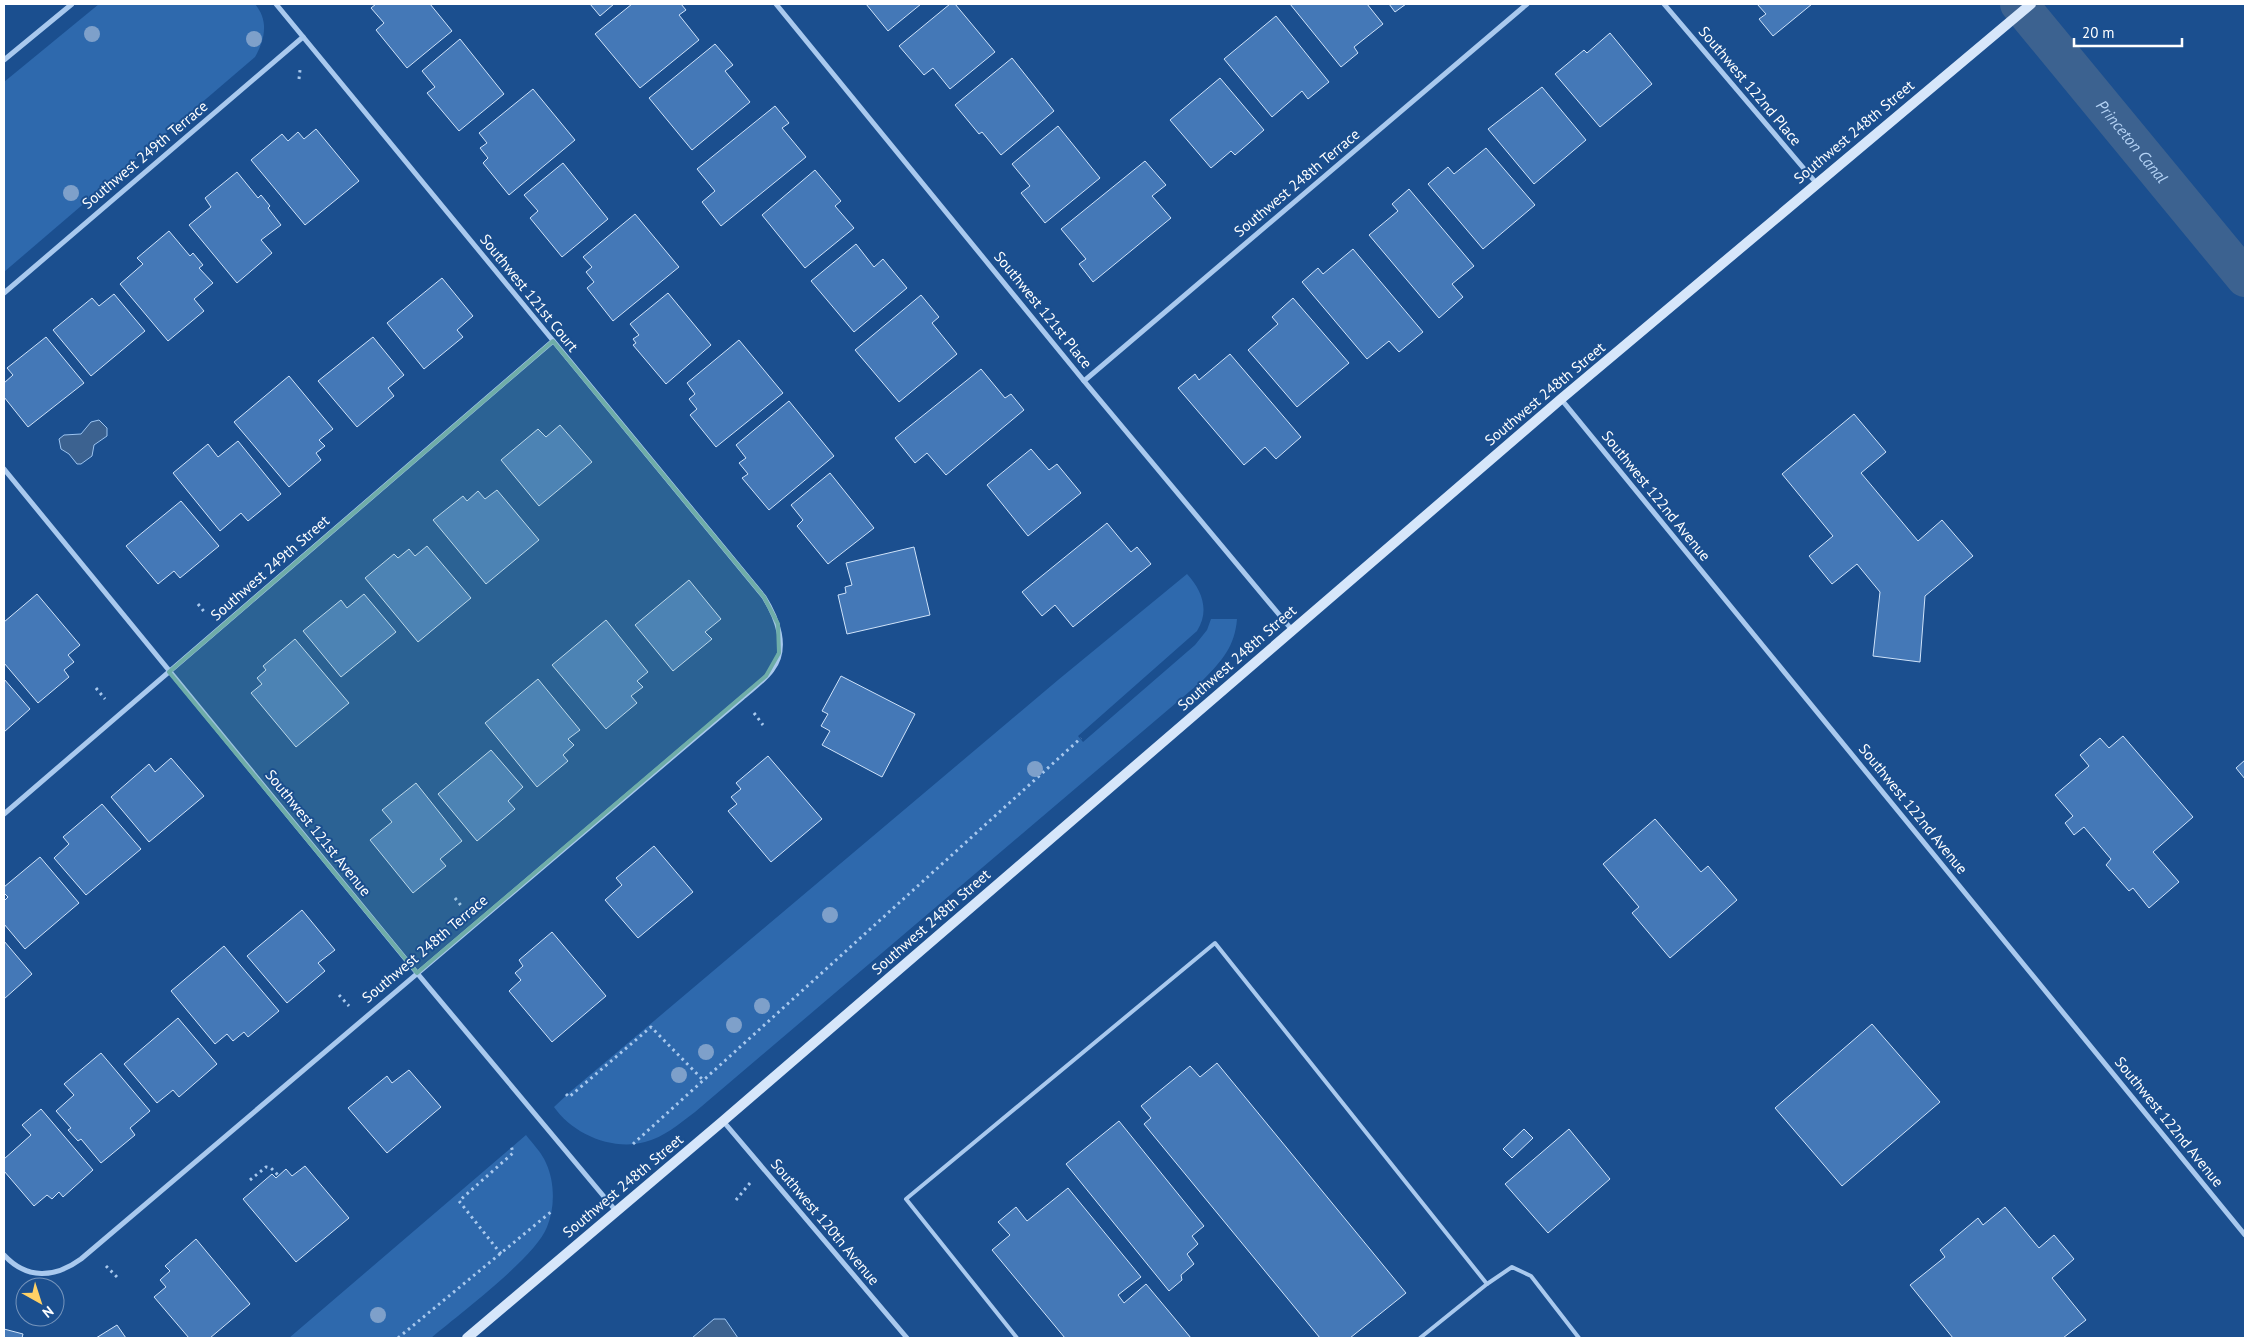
<svg xmlns="http://www.w3.org/2000/svg" width="2249" height="1342" font-family="'PT Sans',sans-serif">
  <style>
    .green { fill: #2e69ad }
    .water { fill: #3c6290; stroke: #9cc4f0 }
    .lines { fill: none; stroke-linecap: round; stroke-linejoin: round }
    .canal { stroke: #3c6290; stroke-width: 38 }
    .building { fill: #4478b7; stroke: #cfe3fa }
    .path { stroke: #a9c9ee; stroke-width: 3; stroke-dasharray: 2.5 4; stroke-linecap: butt }
    .lane { stroke: #a9c9ee; stroke-width: 4 }
    .street { stroke: #a9c9ee; stroke-width: 5 }
    .secondary { stroke: #d6e6fa; stroke-width: 10 }
    .tree { fill: #7ea0ca }
    .marked { fill: #6fada8; fill-opacity: 0.2; stroke: #6fada8; stroke-width: 4; stroke-linejoin: round }
    .labels { text-anchor: middle; stroke-width: 4; stroke-linejoin: round; paint-order: stroke }
    .street-label { font-size: 15px; fill: #fff; stroke: #1b4f8f }
    .water-label { font-size: 16px; font-style: italic; fill: #b5d3f5; stroke: #1b4f8f }
  </style>
  <rect width="100%" height="100%" fill="#1b4f8f"/>
  <g class="green">
    <path d="M99,4H255C269,21 265,39 255,57L4,272V82Z"/>
    <path d="M1187,574C1202,590 1210,611 1197,631L1078,736L1083,742L1195,645L1207,630L1211,619H1237C1235,646 1222,661 1203,680L695,1112C679,1124 664,1137 645,1142C612,1151 573,1134 554,1107L571,1091L1058,680Z"/>
    <path d="M526,1135C533,1144 542,1153 546,1163C555,1182 555,1208 547,1227C535,1258 459,1314 431,1338H289Z"/>
  </g>
  <g class="water">
    <polygon points="99,420 107,428 107,436 94,445 92,456 81,464 77,464 69,454 61,449 59,439 64,435 81,434 91,422"/>
    <polygon points="714,1319 725,1319 738,1338 692,1338"/>
  </g>
  <g class="lines">
    <path class="canal" id="s1" d="M2019,4L2245,278"/>
  </g>
  <g class="building">
    <polygon points="376,4 430,4 452,31 407,68 376,30 384,23 371,8"/>
    <polygon points="590,4 614,4 600,16"/>
    <polygon points="632,4 681,4 686,10 679,15 699,40 640,88 595,34"/>
    <polygon points="866,4 921,4 888,31"/>
    <polygon points="950,4 955,4 995,52 950,89 933,68 924,75 899,46"/>
    <polygon points="1290,4 1367,4 1383,24 1354,47 1358,53 1341,67"/>
    <polygon points="1389,4 1406,4 1395,12"/>
    <polygon points="1757,4 1812,4 1773,36 1759,19 1766,14"/>
    <polygon points="1276,16 1329,82 1308,99 1302,91 1272,117 1224,59"/>
    <polygon points="1610,33 1652,84 1600,127 1555,74 1584,50 1587,53"/>
    <polygon points="460,39 504,94 459,131 427,93 435,87 422,71"/>
    <polygon points="715,44 733,65 725,71 750,102 692,150 649,98"/>
    <polygon points="1012,58 1054,111 1001,155 982,132 979,134 955,105"/>
    <polygon points="1220,78 1264,130 1235,155 1231,151 1211,168 1170,120"/>
    <polygon points="1542,87 1586,140 1534,184 1488,129"/>
    <polygon points="533,89 575,140 509,195 483,163 488,158 480,148 487,143 479,133"/>
    <polygon points="775,106 789,123 782,128 806,157 721,226 702,202 715,191 697,169"/>
    <polygon points="1058,126 1100,178 1045,223 1021,193 1030,186 1012,164"/>
    <polygon points="316,129 359,181 305,225 251,160 282,134 288,141 298,132 304,139"/>
    <polygon points="1486,148 1535,205 1483,249 1428,184 1448,167 1454,174"/>
    <polygon points="1145,161 1166,185 1152,196 1171,218 1093,282 1079,264 1086,259 1061,229"/>
    <polygon points="563,163 608,219 562,257 530,218 538,211 524,195"/>
    <polygon points="815,170 841,201 835,206 854,228 805,268 762,215"/>
    <polygon points="237,172 258,198 261,195 270,206 268,208 281,225 261,240 272,253 237,283 189,225 211,207 205,198"/>
    <polygon points="1409,189 1474,266 1452,284 1463,297 1439,318 1369,235 1398,211 1392,204"/>
    <polygon points="635,214 679,267 613,321 587,288 594,282 586,272 592,267 583,257"/>
    <polygon points="169,231 190,256 193,253 203,265 199,268 213,283 194,299 204,311 168,341 120,284 143,264 137,258"/>
    <polygon points="856,244 874,267 883,259 907,288 854,332 811,281"/>
    <polygon points="1353,249 1423,332 1399,352 1389,341 1367,359 1302,282 1318,268 1323,274"/>
    <polygon points="442,278 473,316 457,330 463,337 424,369 387,323"/>
    <polygon points="668,293 711,345 666,384 633,345 636,343 633,339 639,335 630,324"/>
    <polygon points="114,294 145,331 91,376 53,330 92,298 99,306"/>
    <polygon points="921,295 939,317 932,323 957,354 899,402 855,350"/>
    <polygon points="1293,298 1349,363 1297,407 1248,350 1278,324 1272,317"/>
    <polygon points="46,337 84,383 28,427 4,397 4,383 13,375 7,368"/>
    <polygon points="373,337 404,375 388,388 394,396 357,427 318,381"/>
    <polygon points="739,340 783,393 716,447 690,415 697,409 689,399 695,394 687,383"/>
    <polygon points="1230,354 1301,437 1276,459 1265,447 1244,465 1178,388 1195,374 1199,380"/>
    <polygon points="981,369 1005,398 1011,394 1024,410 946,475 927,453 915,463 895,438"/>
    <polygon points="289,376 333,429 319,440 325,446 316,453 321,460 289,487 234,422"/>
    <polygon points="789,401 834,456 769,510 742,478 748,474 739,463 746,458 736,445"/>
    <polygon points="1854,414 1886,452 1861,473 1918,541 1942,520 1973,556 1925,596 1920,662 1873,656 1880,592 1857,564 1832,584 1809,556 1833,536 1782,474"/>
    <polygon points="560,425 592,462 539,506 501,460 538,429 546,437"/>
    <polygon points="238,441 281,494 248,521 241,513 220,531 173,473 208,444 218,457"/>
    <polygon points="1031,449 1049,470 1057,464 1081,493 1028,536 987,485"/>
    <polygon points="830,473 874,528 828,564 797,526 803,520 791,505"/>
    <polygon points="497,490 539,540 486,584 433,520 463,496 467,501 478,491 485,499"/>
    <polygon points="181,501 219,546 180,578 174,571 158,584 126,546"/>
    <polygon points="1107,523 1131,552 1137,547 1151,564 1073,627 1055,605 1042,616 1022,592"/>
    <polygon points="427,546 471,598 418,642 365,578 394,554 398,558 409,549 415,556"/>
    <polygon points="914,547 930,615 847,634 838,595 846,593 845,587 852,585 846,563"/>
    <polygon points="689,580 721,619 705,632 712,639 673,671 635,625"/>
    <polygon points="37,594 80,645 68,655 74,662 64,670 69,677 38,703 4,663 4,622"/>
    <polygon points="364,594 396,632 341,677 303,631 341,600 347,608"/>
    <polygon points="606,620 648,672 637,681 643,687 631,696 637,703 606,729 552,665"/>
    <polygon points="295,639 349,703 296,747 251,693 262,684 257,678 266,670 263,666"/>
    <polygon points="841,676 915,714 882,777 822,745 830,731 821,726 828,714 822,711"/>
    <polygon points="4,679 30,709 4,732"/>
    <polygon points="538,679 580,730 568,739 574,745 563,755 568,761 537,787 485,723"/>
    <polygon points="2123,736 2193,817 2153,852 2179,882 2149,908 2133,888 2129,891 2106,865 2111,859 2084,827 2074,835 2065,823 2073,816 2055,795 2089,766 2080,755 2100,738 2109,748"/>
    <polygon points="491,750 523,787 508,801 515,809 477,841 438,794"/>
    <polygon points="768,756 822,819 771,862 728,811 737,804 731,797 741,789 736,783"/>
    <polygon points="171,758 204,796 149,842 111,797 149,764 155,772"/>
    <polygon points="2245,760 2245,779 2236,768"/>
    <polygon points="416,783 462,841 440,859 446,866 413,893 370,840 392,822 382,810"/>
    <polygon points="102,804 141,849 86,895 54,858 69,844 63,837"/>
    <polygon points="1655,819 1701,872 1708,866 1737,900 1670,958 1632,913 1639,907 1603,864"/>
    <polygon points="654,846 693,892 638,938 605,900 622,885 616,878"/>
    <polygon points="40,857 79,903 25,949 4,924 4,901 8,897 4,893 4,887"/>
    <polygon points="302,910 335,950 318,963 325,971 287,1003 247,956"/>
    <polygon points="552,932 606,996 552,1042 509,991 521,980 515,973 523,966 519,960"/>
    <polygon points="4,941 32,974 4,999"/>
    <polygon points="224,946 279,1011 248,1037 244,1032 233,1041 227,1034 215,1044 171,991"/>
    <polygon points="178,1018 217,1064 179,1097 173,1090 157,1103 124,1064"/>
    <polygon points="1872,1024 1940,1102 1842,1186 1775,1108"/>
    <polygon points="101,1053 150,1111 130,1128 135,1135 101,1163 81,1139 78,1141 68,1130 71,1128 56,1111 74,1095 64,1084"/>
    <polygon points="1217,1063 1406,1293 1350,1338 1320,1338 1144,1124 1151,1118 1141,1106 1190,1066 1200,1077"/>
    <polygon points="409,1070 441,1107 387,1153 348,1108 387,1076 392,1083"/>
    <polygon points="41,1109 93,1170 63,1197 59,1192 52,1199 47,1195 34,1206 4,1171 4,1159 31,1135 22,1125"/>
    <polygon points="1119,1121 1204,1226 1192,1236 1198,1244 1187,1254 1194,1264 1181,1275 1182,1280 1169,1291 1066,1164"/>
    <polygon points="1524,1129 1533,1138 1512,1158 1503,1149"/>
    <polygon points="1569,1129 1610,1179 1548,1233 1505,1184"/>
    <polygon points="305,1166 349,1218 296,1262 243,1199 272,1174 276,1178 286,1169 292,1176"/>
    <polygon points="1068,1188 1141,1277 1118,1295 1124,1303 1146,1284 1191,1338 1065,1338 992,1250 1010,1235 998,1222 1016,1207 1027,1221"/>
    <polygon points="2005,1207 2039,1248 2054,1235 2074,1259 2052,1278 2086,1320 2063,1338 1953,1338 1910,1285 1945,1257 1940,1250 1978,1218 1983,1225"/>
    <polygon points="196,1239 250,1304 210,1338 189,1338 154,1297 166,1287 160,1280 170,1271 165,1266"/>
    <polygon points="117,1325 126,1338 96,1338"/>
    <polygon points="4,1329 23,1334 22,1338 4,1338"/>
  </g>
  <g class="lines">
    <g class="path">
      <polyline points="299,79 300,70"/>
      <polyline points="198,604 206,614"/>
      <polyline points="96,688 105,699"/>
      <polyline points="754,713 763,725"/>
      <polyline points="455,898 463,908"/>
      <polyline points="339,995 349,1006"/>
      <polyline points="566,1094 569,1097 651,1027 703,1080"/>
      <polyline points="633,1144 1081,738"/>
      <polyline points="250,1180 266,1167 271,1168 279,1176"/>
      <polyline points="736,1200 750,1183"/>
      <polyline points="501,1254 459,1201 513,1153 511,1145"/>
      <polyline points="106,1266 118,1278"/>
      <polyline points="398,1338 552,1211"/>
    </g>
    <g class="lane">
      <polyline points="1487,1284 1512,1267 1531,1276 1579,1338"/>
      <polyline points="1017,1338 906,1199 1215,943 1487,1284 1420,1338"/>
    </g>
    <g class="street">
      <polyline points="776,4 1084,381 1292,630"/>
      <polyline points="1664,4 1817,184"/>
      <polyline points="4,60 72,4"/>
      <polyline points="4,293 303,37"/>
      <polyline points="1084,381 1527,4"/>
      <polyline points="1561,399 2245,1235"/>
      <polyline points="4,469 417,973 616,1211"/>
      <polyline points="4,814 553,341"/>
      <polyline points="723,1121 907,1338"/>
      <path d="M4,1255C27,1280 55,1278 81,1259L743,697C752,689 764,681 772,670C789,648 777,618 764,597L276,4"/>
    </g>
    <polyline class="secondary" points="467,1338 723,1121 1561,399 2031,4"/>
  </g>
  <g class="tree">
    <circle cx="92" cy="34" r="8"/>
    <circle cx="254" cy="39" r="8"/>
    <circle cx="71" cy="193" r="8"/>
    <circle cx="1035" cy="769" r="8"/>
    <circle cx="830" cy="915" r="8"/>
    <circle cx="762" cy="1006" r="8"/>
    <circle cx="734" cy="1025" r="8"/>
    <circle cx="706" cy="1052" r="8"/>
    <circle cx="679" cy="1075" r="8"/>
    <circle cx="378" cy="1315" r="8"/>
  </g>
  <path class="marked" d="M553,341L764,597L778,624L779,653L766,676L417,973L169,672Z"/>
  <g class="labels">
    <g class="street-label">
      <text transform="translate(1750 86) rotate(50)" y="5">Southwest 122nd Place</text>
      <text transform="translate(1854 132) rotate(-40)" y="5">Southwest 248th Street</text>
      <text transform="translate(145 155) rotate(-40)" y="5">Southwest 249th Terrace</text>
      <text transform="translate(1297 183) rotate(-40)" y="5">Southwest 248th Terrace</text>
      <text transform="translate(529 293) rotate(51)" y="5">Southwest 121st Court</text>
      <text transform="translate(1043 310) rotate(51)" y="5">Southwest 121st Place</text>
      <text transform="translate(1545 394) rotate(-40)" y="5">Southwest 248th Street</text>
      <text transform="translate(1656 496) rotate(51)" y="5">Southwest 122nd Avenue</text>
      <text transform="translate(270 568) rotate(-41)" y="5">Southwest 249th Street</text>
      <text transform="translate(1237 658) rotate(-41)" y="5">Southwest 248th Street</text>
      <text transform="translate(1913 809) rotate(51)" y="5">Southwest 122nd Avenue</text>
      <text transform="translate(318 833) rotate(51)" y="5">Southwest 121st Avenue</text>
      <text transform="translate(931 922) rotate(-41)" y="5">Southwest 248th Street</text>
      <text transform="translate(425 949) rotate(-40)" y="5">Southwest 248th Terrace</text>
      <text transform="translate(2169 1122) rotate(51)" y="5">Southwest 122nd Avenue</text>
      <text transform="translate(623 1186) rotate(-40)" y="5">Southwest 248th Street</text>
      <text transform="translate(825 1222) rotate(50)" y="5">Southwest 120th Avenue</text>
    </g>
    <g class="water-label">
      <text dy="6" stroke="none"><textPath href="#s1" startOffset="178">Princeton Canal</textPath></text>
    </g>
  </g>
  <rect width="2249" height="1342" fill="none" stroke="#ffffff" stroke-width="10"/>
  <g transform="translate(40 1302) rotate(141)"><circle r="24" fill="#1b4f8f" stroke="#7695bc"/>
  <path d="M0-4L9 19L0 12L-9 19Z" fill="#ffd166"/>
  <text y="-8" font-size="14" font-weight="bold" text-anchor="middle" fill="#ffffff">N</text>
  </g>
  <path d="M2074 38v8h108v-8" fill="none" stroke="#ffffff" stroke-width="2.5"/>
  <text x="2082" y="38" font-size="15" fill="#ffffff" stroke="#1b4f8f" stroke-width="4" paint-order="stroke">20 m</text>
</svg>
